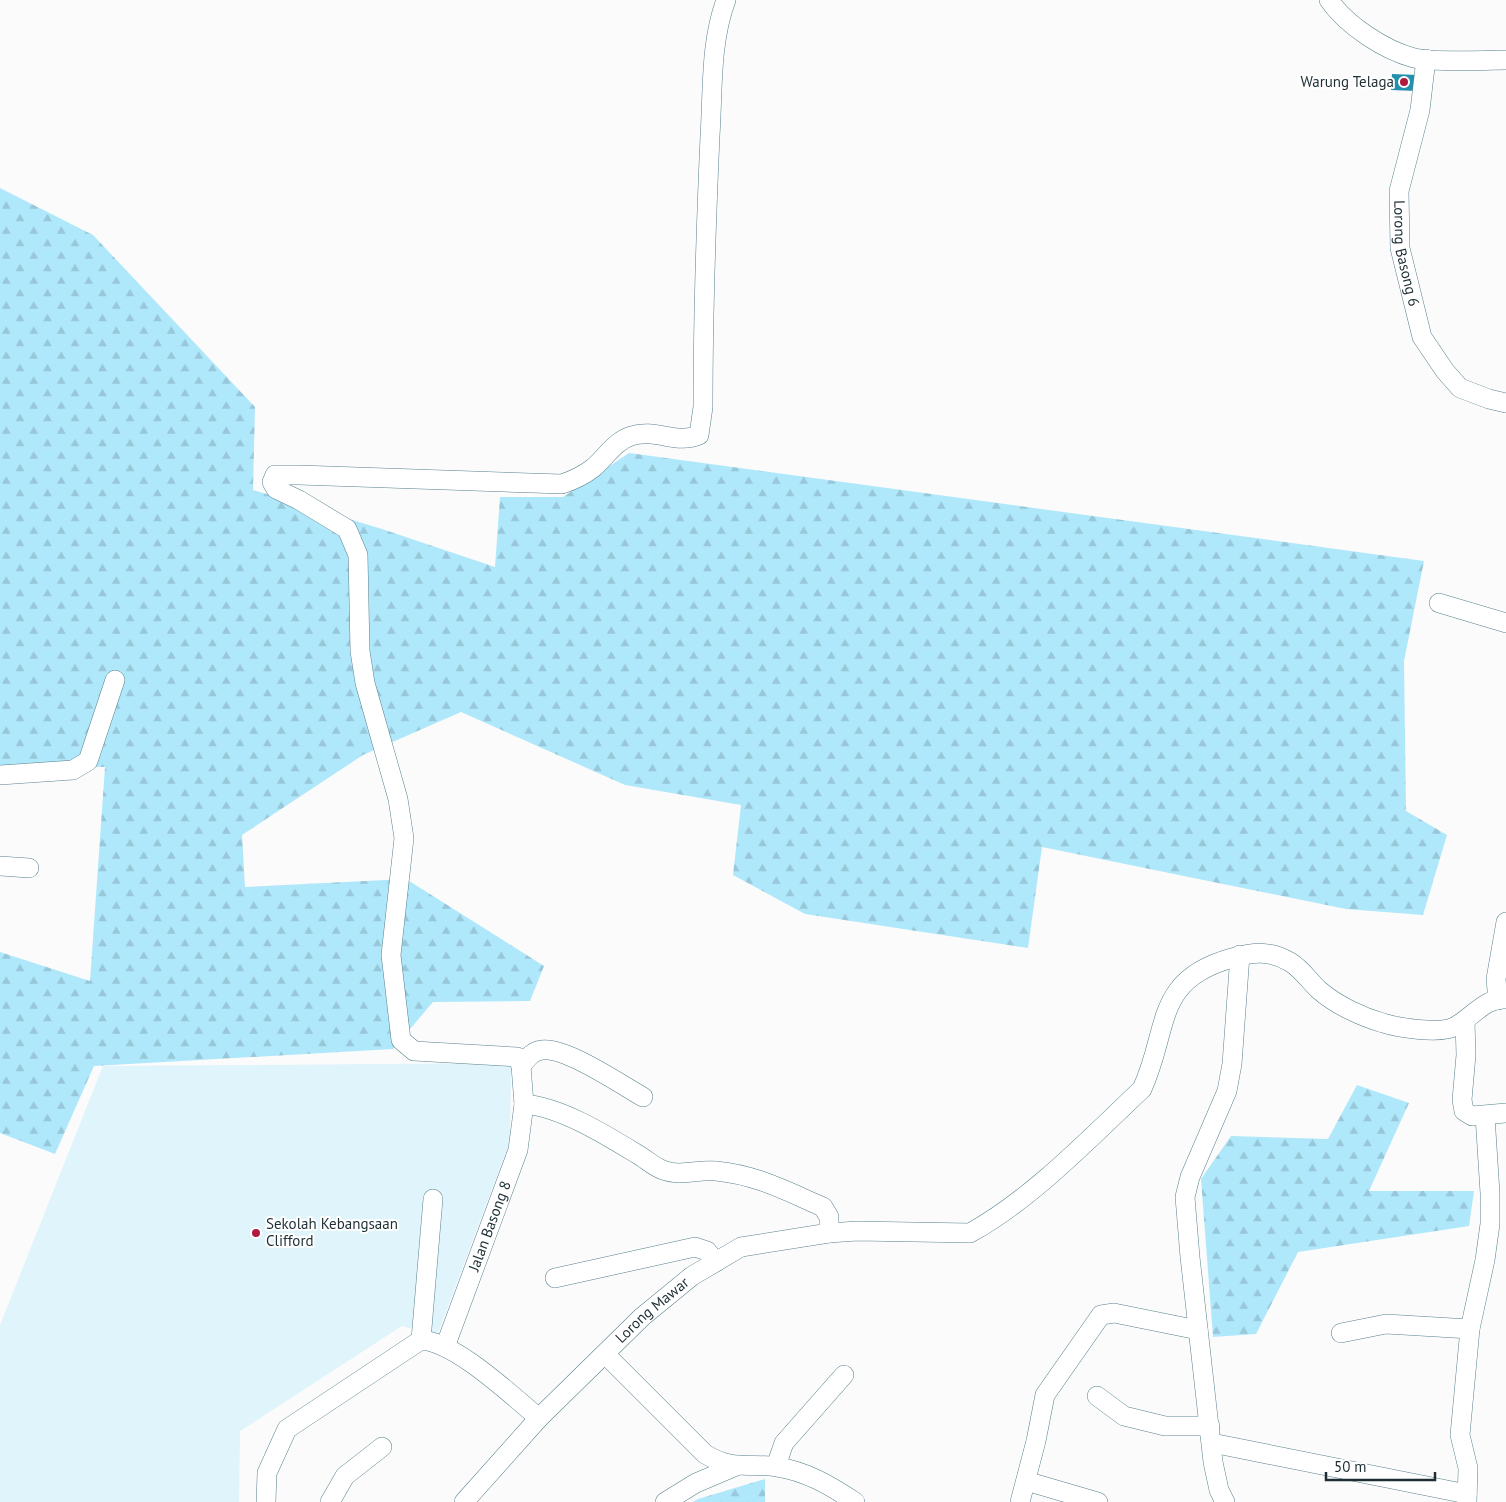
<svg xmlns="http://www.w3.org/2000/svg" width="1506" height="1502" font-family="'PT Sans',sans-serif">
  <style>
    .built { fill: #dff4fb }
    .forest { fill: url(#forest-firs) }
    .building { fill: #2390ad }
    .lines { fill: none; stroke-linecap: round; stroke-linejoin: round }
    .minor-casing { stroke: #58808e; stroke-width: 20 }
    .minor { stroke: #fff; stroke-width: 19 }
    .poi-dot { fill: #af1b3e; stroke: #fff; stroke-width: 2 }
    .labels { text-anchor: middle; stroke-width: 4; stroke-linejoin: round; paint-order: stroke }
    .poi-label { font-size: 15px; fill: #1d2e34; stroke: #fff; text-anchor: end }
    .street-label { font-size: 15px; fill: #1d2e34; stroke: #fff }
  </style>
  <defs>
    <pattern id="forest-firs" width="22" height="20" patternUnits="userSpaceOnUse" patternTransform="scale(1.25)"><rect width="22" height="20" fill="#b0e8fb"/><path d="M5 1l3.5 6h-7zM16 11l3.5 6h-7z" fill="#97c7d8"/></pattern>
  </defs>
  <rect width="100%" height="100%" fill="#fbfbfb"/>
  <polygon class="built" points="511,1063 510,1141 437,1336 402,1326 240,1431 239,1502 0,1502 0,1325 103,1066"/>
  <g class="forest">
    <polygon points="0,188 93,235 255,407 253,490 382,529 495,567 500,497 563,497 629,453 1424,561 1404,661 1406,811 1447,835 1423,915 1346,909 1042,847 1028,948 805,914 733,875 741,805 625,785 461,712 363,755 242,835 245,887 406,879 544,966 530,1001 433,1002 393,1049 94,1066 55,1154 0,1133 0,952 90,981 105,767 0,766"/>
    <polygon points="1357,1085 1409,1103 1369,1191 1474,1191 1469,1226 1298,1252 1256,1334 1213,1337 1201,1179 1231,1136 1328,1139"/>
    <polygon points="765,1479 765,1502 693,1502 698,1499"/>
  </g>
  <polygon class="building" points="1392,74 1418,75 1417,91 1391,90"/>
  <g class="lines">
    <g class="minor-casing">
      <g id="minor">
        <path d="M726,0C710,43 713,91 710,136C706,226 703,316 703,407L699,435C676,445 656,428 631,436C615,441 605,458 593,468C584,475 574,480 562,484L299,475H275L272,482L276,489L299,500L347,529L358,555L360,651L365,683L398,799L404,838L391,955L401,1040L414,1051L517,1057L521,1066L524,1104C561,1107 606,1135 637,1154C646,1159 654,1167 663,1170C681,1177 698,1169 716,1171C757,1175 786,1191 823,1207L829,1217V1233"/>
        <path d="M1329,0C1346,25 1384,50 1414,58C1436,63 1482,60 1506,60"/>
        <path id="s1" d="M1426,59L1420,110L1399,191L1400,248L1422,337L1445,371L1460,388L1489,399L1506,403"/>
        <polyline points="1439,603 1506,623"/>
        <polyline points="0,775 73,770 88,761 115,680"/>
        <polyline points="0,866 29,868"/>
        <polyline points="1498,1000 1496,979 1506,922"/>
        <polyline points="1465,1021 1466,1055 1462,1100 1464,1111 1472,1116 1506,1113"/>
        <path d="M521,1066C527,1059 532,1051 542,1050C566,1047 620,1084 643,1097"/>
        <polyline points="555,1278 695,1247 707,1251 716,1262"/>
        <polyline points="1341,1333 1386,1324 1470,1329"/>
        <polyline points="421,1340 433,1199"/>
        <path id="s2" d="M445,1347L518,1150L524,1104"/>
        <path d="M606,1355L705,1454C735,1472 748,1462 777,1467C806,1471 831,1486 855,1502"/>
        <polyline points="1097,1396 1124,1416 1165,1426 1210,1426"/>
        <polyline points="1212,1443 1467,1494"/>
        <polyline points="776,1466 784,1443 844,1375"/>
        <polyline points="1026,1481 1098,1502"/>
        <path d="M266,1502L267,1473L287,1429L421,1340C456,1342 512,1396 539,1418"/>
        <polyline points="330,1502 345,1476 382,1447"/>
        <path id="s3" d="M464,1502L539,1418L642,1317L692,1276L741,1247L829,1233L857,1231L970,1233C1032,1199 1091,1137 1142,1089C1170,1028 1153,980 1232,958C1253,952 1269,950 1290,962C1302,969 1309,981 1319,990C1336,1005 1362,1017 1383,1023C1399,1028 1439,1034 1454,1027C1471,1019 1485,997 1506,999"/>
        <polyline points="665,1502 696,1483 736,1466"/>
        <polyline points="1020,1502 1036,1441 1045,1395 1101,1315 1114,1313 1198,1330"/>
        <polyline points="1225,1502 1219,1490 1213,1462 1190,1257 1185,1197 1190,1177 1227,1091 1232,1064 1240,955"/>
        <polyline points="1467,1502 1468,1468 1460,1435 1470,1329 1485,1260 1490,1224 1490,1193 1485,1116"/>
      </g>
    </g>
    <use href="#minor" class="minor"/>
  </g>
  <g class="poi-dot">
    <circle cx="1404" cy="82" r="5"/>
    <circle cx="256" cy="1233" r="5"/>
  </g>
  <g class="labels">
    <g class="poi-label">
      <text x="1394" y="87">Warung Telaga</text>
      <text x="266" y="1229" text-anchor="start">Sekolah Kebangsaan<tspan x="266" dy="17">Clifford</tspan></text>
    </g>
    <g class="street-label">
      <text dy="5" stroke="none"><textPath href="#s1" startOffset="198">Lorong Basong 6</textPath></text>
      <text dy="5" stroke="none"><textPath href="#s2" startOffset="129">Jalan Basong 8</textPath></text>
      <text dy="5" stroke="none"><textPath href="#s3" startOffset="269">Lorong Mawar</textPath></text>
    </g>
  </g>
  <path d="M1326 1472v8h109v-8" fill="none" stroke="#1d2e34" stroke-width="2.5"/>
  <text x="1334" y="1472" font-size="15" fill="#1d2e34" stroke="#ffffff" stroke-width="4" paint-order="stroke">50 m</text>
</svg>
